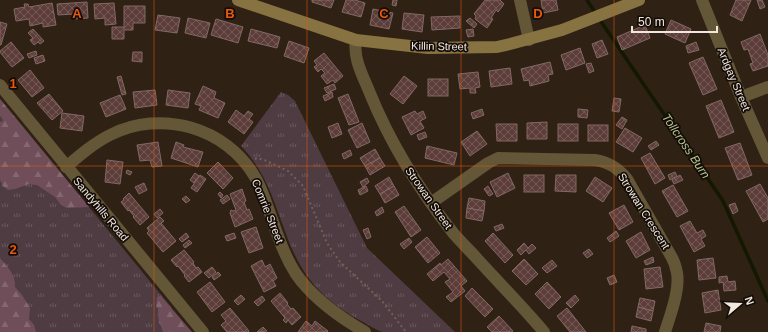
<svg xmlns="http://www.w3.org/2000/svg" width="768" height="332" font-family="Arial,sans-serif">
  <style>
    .grass { fill: url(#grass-tufts) }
    .forest { fill: url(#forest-firs) }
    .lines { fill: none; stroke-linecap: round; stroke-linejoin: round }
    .stream { stroke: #131901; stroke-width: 3.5 }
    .building { fill: url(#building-cross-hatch); stroke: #816965 }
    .path { stroke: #6f6156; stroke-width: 2; stroke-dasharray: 2 3; stroke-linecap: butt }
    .street { stroke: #635738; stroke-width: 12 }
    .secondary { stroke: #867341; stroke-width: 12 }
    .grid { fill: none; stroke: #e8590c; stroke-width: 1; stroke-opacity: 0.55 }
    .labels { text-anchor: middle; stroke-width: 3.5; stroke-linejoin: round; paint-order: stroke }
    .street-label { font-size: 11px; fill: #f2e7df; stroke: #130c07 }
    .water-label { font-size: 12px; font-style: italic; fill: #b7c890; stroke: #130c07 }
    .grid-label { font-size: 13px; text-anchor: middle; font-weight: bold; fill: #e8590c; stroke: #130c07; stroke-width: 3.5; stroke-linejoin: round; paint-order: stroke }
  </style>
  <defs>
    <pattern id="grass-tufts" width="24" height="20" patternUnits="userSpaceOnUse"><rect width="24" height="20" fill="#4f3c43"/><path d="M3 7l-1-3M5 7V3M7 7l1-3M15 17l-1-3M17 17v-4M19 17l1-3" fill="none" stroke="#69585e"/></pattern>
    <pattern id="forest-firs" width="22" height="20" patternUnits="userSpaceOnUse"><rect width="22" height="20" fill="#6f4e5a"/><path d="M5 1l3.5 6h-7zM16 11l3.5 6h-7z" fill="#846871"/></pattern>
    <pattern id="building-cross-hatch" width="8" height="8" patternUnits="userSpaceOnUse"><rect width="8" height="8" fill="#5d3d39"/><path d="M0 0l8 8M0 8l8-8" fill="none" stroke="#755955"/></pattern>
  </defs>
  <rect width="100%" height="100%" fill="#302115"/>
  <g class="grass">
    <path d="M281,92L288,95L295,101L367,248L455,332C439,332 423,332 407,332C399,332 390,332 383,332C377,331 367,324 361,321C320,298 301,276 285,231C273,199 266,172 241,146Z"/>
    <polygon points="0,99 89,207 171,307 182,332 0,332"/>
  </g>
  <g class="forest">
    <polygon points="0,99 89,207 67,208 61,205 55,197 37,185 29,184 15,189 8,190 4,187 0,180 0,122 3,121 2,118 0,116"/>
    <path d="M0,258C7,267 16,274 15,287L22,295L27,303L30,308L29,319L34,325L36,332H0Z"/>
    <polygon points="161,296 192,332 163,332 161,325 159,323 158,309 156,306 157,297"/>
  </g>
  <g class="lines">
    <polyline class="stream" points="587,0 604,26 723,201 768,301"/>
  </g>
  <g class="building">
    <polygon points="312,0 334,0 331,8 312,2"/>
    <polygon points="346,0 355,0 365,3 361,17 342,12"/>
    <polygon points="393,0 397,0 396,6 392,5"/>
    <polygon points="485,0 489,1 490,0 500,0 504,4 498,12 496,10 491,18 493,19 487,28 475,19 476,16 474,14"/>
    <polygon points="541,0 556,0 558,10 543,13"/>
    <polygon points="736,0 751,0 742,21 730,15"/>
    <polygon points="757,0 762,0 765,7 760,9"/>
    <polygon points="87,2 88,18 74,19 74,14 58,15 57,4"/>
    <polygon points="52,3 56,25 43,27 43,23 30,26 29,19 16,21 14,9 25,7 24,4 28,4 29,7"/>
    <polygon points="114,3 116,24 105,25 105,18 95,19 94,4"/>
    <polygon points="124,6 145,6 145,23 133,23 133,30 124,30 124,39 112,39 112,27 124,27"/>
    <polygon points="373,9 393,13 389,29 370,25"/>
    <polygon points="404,13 424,15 422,32 402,29"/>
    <polygon points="158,15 180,18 177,33 155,30"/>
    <polygon points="460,16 460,28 432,30 431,17"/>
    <polygon points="188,18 210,23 206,38 185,33"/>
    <polygon points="470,18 477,24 474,28 466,21"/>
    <polygon points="216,19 243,27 238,43 211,35"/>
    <polygon points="671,20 691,29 685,43 665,34"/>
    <polygon points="0,22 7,24 1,45 0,45"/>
    <polygon points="645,25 650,38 622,50 617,37"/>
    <polygon points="33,29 44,41 40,44 38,42 34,45 30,40 33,38 28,33"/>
    <polygon points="251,29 280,37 277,48 248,41"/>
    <polygon points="473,29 474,36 468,37 466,30"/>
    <polygon points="760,34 768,55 768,66 753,71 750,64 753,63 748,49 744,50 741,42"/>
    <polygon points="602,40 608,54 597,58 592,44"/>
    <polygon points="289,41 309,48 304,63 284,56"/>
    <polygon points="11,42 24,58 12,67 0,52 0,51"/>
    <polygon points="696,42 699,50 688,53 686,46"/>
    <polygon points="580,48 585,63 566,70 561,55"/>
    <polygon points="36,51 37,55 29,58 27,54"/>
    <polygon points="133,52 142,52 142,62 132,61"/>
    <polygon points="324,53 343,76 335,83 333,80 327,84 321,76 325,73 321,69 318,72 314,67 317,65 314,61"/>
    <polygon points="43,55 45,61 36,64 34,58"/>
    <polygon points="703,57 717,89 703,95 689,63"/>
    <polygon points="550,62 553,74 548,75 549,81 530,86 529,80 524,81 521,69"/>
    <polygon points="591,63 594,71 589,73 586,64"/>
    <polygon points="510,68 512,84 491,87 489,71"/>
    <polygon points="30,70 44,88 32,97 18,80"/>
    <polygon points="478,72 480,87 475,88 476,93 470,93 470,88 460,89 458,74"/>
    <polygon points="121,76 126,94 122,95 117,77"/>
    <polygon points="404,76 417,86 403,104 390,94"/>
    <rect x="428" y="79" width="20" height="17"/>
    <polygon points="334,84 336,89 327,93 324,88"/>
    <polygon points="203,86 216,92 214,98 225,103 218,118 199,110 201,106 195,104"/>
    <polygon points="155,90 157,105 135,108 133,92"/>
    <polygon points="168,90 190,93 188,108 166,105"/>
    <polygon points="332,92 333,97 325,101 323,96"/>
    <polygon points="49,94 63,111 52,120 37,103"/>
    <polygon points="348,94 359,122 349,125 338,98"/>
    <polygon points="120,95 126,109 106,117 100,103"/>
    <polygon points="614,98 621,99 619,112 612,111"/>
    <polygon points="721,100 734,132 719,138 706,106"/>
    <polygon points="482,109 484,115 473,119 471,113"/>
    <polygon points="578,109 588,110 587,118 578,117"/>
    <polygon points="236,110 244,116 248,111 253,114 249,119 253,122 244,134 228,122"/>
    <polygon points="415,111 417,114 423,111 426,118 420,121 424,128 411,135 402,117"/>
    <polygon points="62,113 84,116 82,131 60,128"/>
    <polygon points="622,117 627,120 622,129 616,125"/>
    <polygon points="547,122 547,139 527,139 527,123"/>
    <polygon points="338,123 342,134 332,138 328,127"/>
    <polygon points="362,123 370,142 357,148 348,130"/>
    <polygon points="496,124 517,124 517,141 497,141"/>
    <rect x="558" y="124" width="20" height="17"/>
    <rect x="588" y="125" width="20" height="16"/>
    <polygon points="625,128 642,138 633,152 616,142"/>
    <polygon points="477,131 487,144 470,156 461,142"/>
    <polygon points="425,132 427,137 419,140 417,135"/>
    <polygon points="656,141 659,145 651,150 648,146"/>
    <polygon points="158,142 162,166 152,167 150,160 140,161 137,145"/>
    <polygon points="176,142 184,145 183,147 203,152 198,167 171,158"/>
    <polygon points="740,143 752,175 738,180 725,148"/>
    <polygon points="427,146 457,153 454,165 425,158"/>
    <polygon points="375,149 380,158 365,166 360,158"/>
    <polygon points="350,150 352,155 344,159 342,154"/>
    <polygon points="650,153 665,178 655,184 641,158"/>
    <polygon points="380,158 385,166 370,175 365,166"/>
    <polygon points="107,160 123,162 120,184 105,182"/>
    <polygon points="218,162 233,178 223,189 207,173"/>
    <polygon points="127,170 132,172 130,175 126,173"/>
    <polygon points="675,172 677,176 670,180 668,175"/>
    <polygon points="195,173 199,176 194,183 190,180"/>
    <polygon points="508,173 515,188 497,197 490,182"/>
    <polygon points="200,175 206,179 197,192 191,188"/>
    <rect x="524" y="175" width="20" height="17"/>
    <polygon points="556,175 576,175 576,192 555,191"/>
    <polygon points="680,175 683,180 674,184 672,180"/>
    <polygon points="389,177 394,186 380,194 375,186"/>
    <polygon points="595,177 612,188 603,202 586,191"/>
    <polygon points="367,178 369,182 363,187 360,182"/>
    <polygon points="144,183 147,190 139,194 135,187"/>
    <polygon points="760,184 768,198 768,219 763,222 746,191"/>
    <polygon points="673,185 688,211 677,217 662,191"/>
    <polygon points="366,186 368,191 360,195 358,190"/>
    <polygon points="394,186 399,195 385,203 380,194"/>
    <polygon points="488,186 493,194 489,196 484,189"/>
    <polygon points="242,189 246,201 244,202 247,210 249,209 253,219 235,227 230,213 231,210 233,211 236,210 230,194"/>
    <polygon points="220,192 223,195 221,198 218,194"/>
    <polygon points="129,193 149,217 140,225 133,217 134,216 129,210 128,211 121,202 124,200 123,199"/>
    <polygon points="227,195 230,199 223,204 220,200"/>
    <polygon points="186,196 190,200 186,203 182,199"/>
    <polygon points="469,198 485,201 484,211 467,208"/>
    <polygon points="735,203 738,211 733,214 729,205"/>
    <polygon points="624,205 633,222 619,230 609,213"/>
    <polygon points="404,206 421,230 411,237 395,212"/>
    <polygon points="382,207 384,212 377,216 375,212"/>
    <polygon points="467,208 484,211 482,221 466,218"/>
    <polygon points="160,209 163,213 157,218 154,214"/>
    <polygon points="160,217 164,221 161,223 176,241 163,252 147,233 149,231 147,228"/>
    <polygon points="690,221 697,233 703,230 706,236 701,239 705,246 694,252 680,226"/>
    <polygon points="502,224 504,228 496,231 494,227"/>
    <polygon points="256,227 263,248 249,253 241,232"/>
    <polygon points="368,228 371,237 367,239 363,230"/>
    <polygon points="616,231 619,236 610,242 607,238"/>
    <polygon points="641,232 650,250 636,258 626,241"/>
    <polygon points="186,233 189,237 182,242 179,239"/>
    <polygon points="234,233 236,238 227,241 225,236"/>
    <polygon points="493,233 513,255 505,263 485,241"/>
    <polygon points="427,237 440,253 428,263 415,247"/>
    <polygon points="409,238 412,242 404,249 400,244"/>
    <polygon points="189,240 192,243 185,248 183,245"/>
    <polygon points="524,243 528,248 532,244 536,248 529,254 526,250 521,255 517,250"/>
    <polygon points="589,249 593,254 587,258 583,253"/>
    <polygon points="184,250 194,262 193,263 196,268 198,267 202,272 189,282 184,276 185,275 178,266 177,267 171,260"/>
    <polygon points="653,257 654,262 646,265 644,261"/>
    <polygon points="713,258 716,278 699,280 697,260"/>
    <polygon points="448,259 467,281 461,286 465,291 451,302 446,297 453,292 445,282 450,279 444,272 433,281 427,274 440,263 441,265"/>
    <polygon points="524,259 538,274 526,285 512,271"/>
    <polygon points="262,260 265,267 270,264 277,278 273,281 276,286 264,292 251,266"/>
    <polygon points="552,260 557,266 547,273 542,268"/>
    <polygon points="212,267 216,272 209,278 204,273"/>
    <polygon points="660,267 663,287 646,289 644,269"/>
    <polygon points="218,272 221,275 214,280 212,277"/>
    <polygon points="614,275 617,282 610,285 607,278"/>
    <polygon points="727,276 728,282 735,281 736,290 724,291 723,282 719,283 719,277"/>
    <polygon points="210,282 225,302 212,312 197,292"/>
    <polygon points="547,282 561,297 549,309 535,294"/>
    <polygon points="472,288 493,309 485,317 465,296"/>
    <polygon points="718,290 721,310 705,313 702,293"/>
    <polygon points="280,293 288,303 287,304 291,309 293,308 301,317 292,325 288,320 286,323 283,320 285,318 271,301"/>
    <polygon points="241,295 245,299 238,305 234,301"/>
    <polygon points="575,295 579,300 571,308 566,303"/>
    <polygon points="262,296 265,300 258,306 254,302"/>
    <polygon points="640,298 655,301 653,311 638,307"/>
    <polygon points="638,307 653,311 651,321 636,317"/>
    <polygon points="230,308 249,331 248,332 227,332 221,325 226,321 221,315"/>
    <polygon points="567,308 586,332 570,332 557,316"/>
    <polygon points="499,316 513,331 511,332 492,332 487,327"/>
    <polygon points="306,321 312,326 315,321 328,331 327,332 298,332"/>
    <polygon points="706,323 721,326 720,332 704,332"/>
    <polygon points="632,326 646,329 646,332 631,332"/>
    <polygon points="263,327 267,331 257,332"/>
  </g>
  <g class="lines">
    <polyline class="path" points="255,159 257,158 267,161 288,171 303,186 327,243 340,262 382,301 406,332"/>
    <g class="street">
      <polyline points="520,0 529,40"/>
      <polyline points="702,0 741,97 768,158"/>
      <path d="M356,40C353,58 362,74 369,91C390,143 420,191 454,234C463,244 472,253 481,263C502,286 524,308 544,332"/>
      <polyline points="0,85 203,332"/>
      <polyline points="741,97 768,87"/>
      <path d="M66,167C80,155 94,143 110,135C161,109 226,127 255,177C261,187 264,197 268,208C276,230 283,254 296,274C312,297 341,318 365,332"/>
      <path d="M431,203L488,163L498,158L595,160C609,162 618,168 627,179L671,256C674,261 676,267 677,273C680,290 670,316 665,332"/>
    </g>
    <polyline class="secondary" points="238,0 356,40 428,48 497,47 510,44 562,30 639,0"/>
  </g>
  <path class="grid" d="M154,0V332M307,0V332M461,0V332M614,0V332M0,166H768"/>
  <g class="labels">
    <g class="street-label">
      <text transform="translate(439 46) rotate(1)" y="4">Killin Street</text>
      <text transform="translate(734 79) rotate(67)" y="4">Ardgay Street</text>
      <text transform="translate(429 198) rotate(55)" y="4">Strowan Street</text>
      <text transform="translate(101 209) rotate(50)" y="4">Sandyhills Road</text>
      <text transform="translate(268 211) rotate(68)" y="4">Comrie Street</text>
      <text transform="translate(644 211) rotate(58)" y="4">Strowan Crescent</text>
    </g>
    <g class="water-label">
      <text transform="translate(686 146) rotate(56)" y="4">Tollcross Burn</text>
    </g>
  </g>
  <g class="grid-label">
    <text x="77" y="18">A</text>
    <text x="230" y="18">B</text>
    <text x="384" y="18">C</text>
    <text x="538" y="18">D</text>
    <text x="13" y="88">1</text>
    <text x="13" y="254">2</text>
  </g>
  <g transform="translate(740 304) rotate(71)" stroke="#130c07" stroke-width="3" paint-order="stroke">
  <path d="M0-3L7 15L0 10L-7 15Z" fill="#f2e7df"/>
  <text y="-6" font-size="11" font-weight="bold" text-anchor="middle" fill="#f2e7df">N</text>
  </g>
  <path d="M632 26v6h85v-6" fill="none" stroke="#f2e7df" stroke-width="2"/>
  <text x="638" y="26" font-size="12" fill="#f2e7df" stroke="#130c07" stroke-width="3" paint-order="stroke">50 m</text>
</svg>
